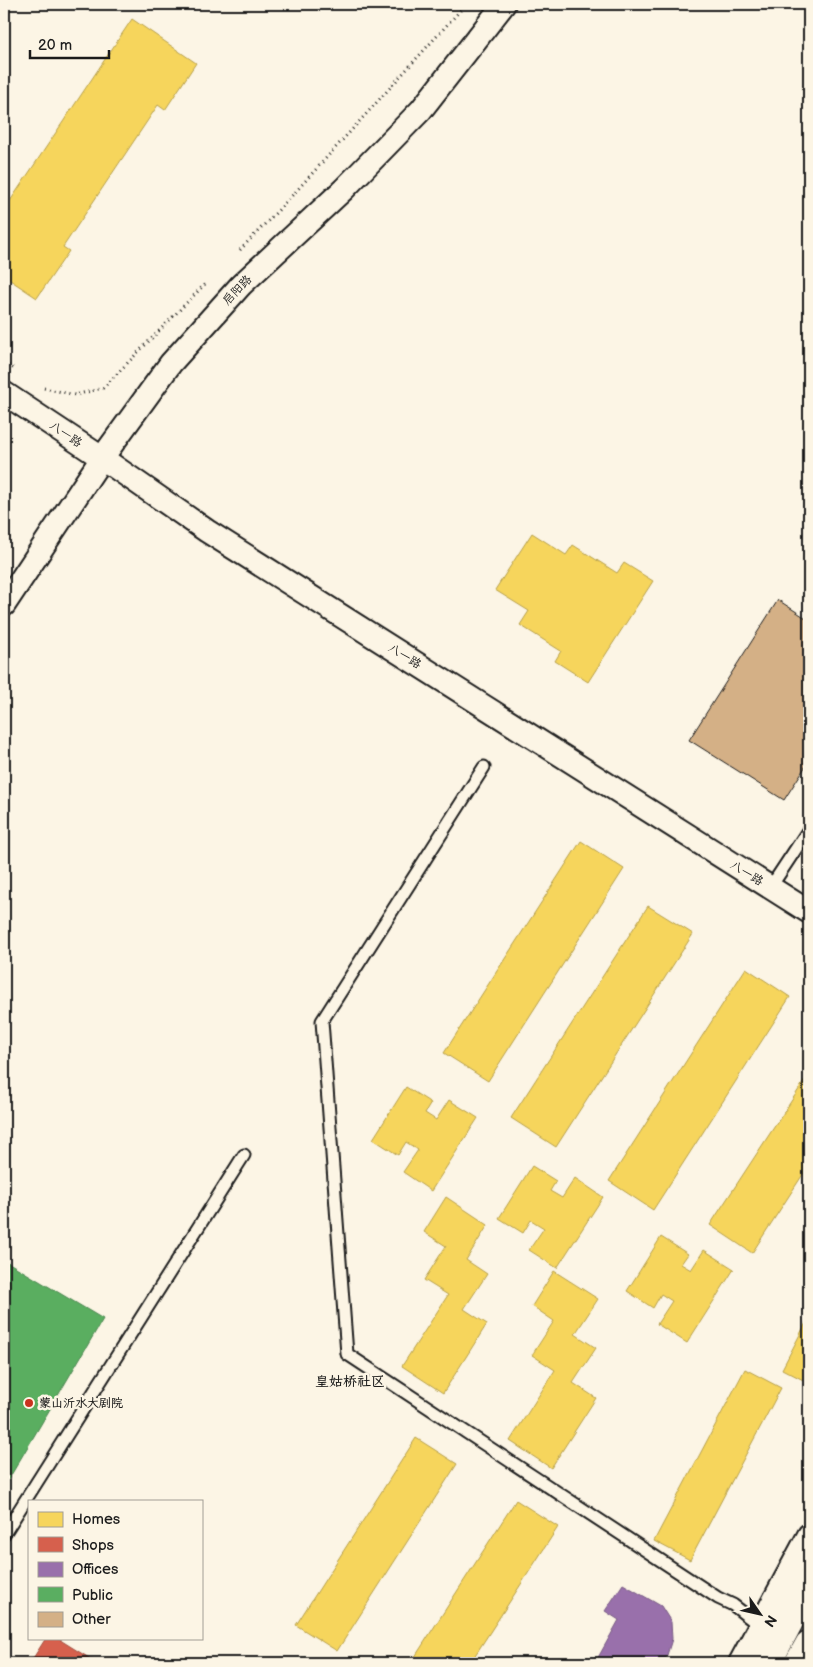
<svg xmlns="http://www.w3.org/2000/svg" width="813" height="1667" font-family="'Balsamiq Sans','LXGW WenKai TC',sans-serif">
  <style>
    .homes { fill: #f6d55c; stroke: #b59e49 }
    .shops { fill: #d6604d; stroke: #9e4c3e }
    .offices { fill: #9970ab; stroke: #745780 }
    .public { fill: #5aae61; stroke: #47824c }
    .building { fill: #d4b086; stroke: #1c1c1c }
    .lines { fill: none; stroke-linecap: round; stroke-linejoin: round }
    .service-casing { stroke: #1c1c1c; stroke-width: 15 }
    .minor-casing { stroke: #1c1c1c; stroke-width: 26 }
    .secondary-casing { stroke: #1c1c1c; stroke-width: 31 }
    .path { stroke: #1c1c1c; stroke-width: 3; stroke-dasharray: 1 4; stroke-linecap: butt }
    .service { stroke: #fcf5e5; stroke-width: 11 }
    .minor { stroke: #fcf5e5; stroke-width: 22 }
    .secondary { stroke: #fcf5e5; stroke-width: 28 }
    .poi-dot { fill: #c8321e; stroke: #fcf5e5; stroke-width: 2 }
    .labels { text-anchor: middle; stroke-width: 5; stroke-linejoin: round; paint-order: stroke }
    .street-label { font-size: 12px; fill: #1c1c1c; stroke: #fcf5e5 }
    .poi-label { font-size: 12px; font-weight: bold; fill: #1c1c1c; stroke: #fcf5e5; text-anchor: start }
    .neighbourhood-label { font-size: 14px; font-weight: bold; fill: #1c1c1c; stroke: #fcf5e5 }
  </style>
  <rect width="100%" height="100%" fill="#fcf5e5"/>
  <filter id="ink" filterUnits="userSpaceOnUse"><feTurbulence type="fractalNoise" baseFrequency=".02" numOctaves="2"/><feDisplacementMap in="SourceGraphic" scale="10" xChannelSelector="R" yChannelSelector="G"/><feConvolveMatrix kernelMatrix="1 2 1 2 8 2 1 2 1" color-interpolation-filters="sRGB"/></filter>
  <g filter="url(#ink)">
    <g class="homes">
      <polygon points="132,19 196,63 165,110 158,105 63,247 69,251 37,298 4,276 4,210"/>
      <polygon points="532,533 566,555 573,545 617,573 624,563 653,581 588,682 555,661 561,651 520,625 529,611 495,590"/>
      <polygon points="581,841 624,869 488,1081 444,1053"/>
      <polygon points="648,906 693,934 556,1147 511,1118"/>
      <polygon points="746,968 790,997 653,1210 609,1181"/>
      <polygon points="809,1074 809,1165 752,1253 710,1225"/>
      <polygon points="406,1087 431,1103 425,1113 436,1120 449,1100 478,1118 431,1191 403,1172 418,1150 406,1142 398,1155 373,1139"/>
      <polygon points="532,1166 556,1181 550,1191 562,1198 575,1178 603,1197 557,1268 529,1250 544,1228 531,1220 523,1233 499,1218"/>
      <polygon points="446,1197 488,1225 466,1260 487,1274 464,1309 487,1324 443,1393 402,1366 448,1295 424,1280 446,1246 424,1232"/>
      <polygon points="661,1237 688,1254 681,1264 691,1270 704,1250 734,1269 687,1343 657,1324 672,1301 661,1294 653,1308 627,1291"/>
      <polygon points="554,1271 598,1299 575,1334 596,1348 573,1383 596,1398 551,1468 510,1441 555,1370 532,1355 554,1321 532,1306"/>
      <polygon points="809,1317 809,1383 782,1369"/>
      <polygon points="745,1369 781,1388 690,1560 654,1541"/>
      <polygon points="416,1438 457,1464 337,1651 296,1625"/>
      <polygon points="516,1500 558,1527 470,1663 411,1663"/>
    </g>
    <polygon class="shops" points="46,1638 57,1638 97,1663 30,1663"/>
    <polygon class="offices" points="623,1584 661,1606 671,1622 672,1639 667,1655 663,1663 595,1663 619,1620 605,1611"/>
    <polygon class="public" points="4,1260 103,1319 4,1487"/>
    <polygon class="building" points="778,600 809,620 809,761 784,800 689,740"/>
    <g class="lines">
      <g class="service-casing">
        <g id="service">
          <polyline points="484,767 322,1021 347,1354 718,1598 733,1605 760,1626"/>
          <polyline points="770,888 809,829"/>
          <polyline points="4,1534 244,1155"/>
        </g>
      </g>
      <g class="minor-casing">
        <g id="minor">
          <polyline points="4,393 102,458 207,531 809,912"/>
          <polyline points="4,605 102,458 171,363 241,285 344,189 421,110 504,4"/>
          <polyline points="740,1663 809,1535"/>
        </g>
      </g>
      <g class="secondary-casing">
        <g id="secondary">
          <polyline points="767,1663 809,1584"/>
          <polyline points="799,1663 809,1645"/>
        </g>
      </g>
      <g class="path">
        <polyline points="240,250 289,199 466,4"/>
        <polyline points="4,362 14,369"/>
        <polyline points="44,388 75,395 103,388 207,282"/>
      </g>
      <use href="#service" class="service"/>
      <use href="#minor" class="minor"/>
      <use href="#secondary" class="secondary"/>
    </g>
  </g>
  <circle class="poi-dot" cx="29" cy="1403" r="5"/>
  <g class="labels">
    <g class="street-label">
      <text transform="translate(237 290) rotate(-46)" y="4">启阳路</text>
      <text transform="translate(66 434) rotate(34)" y="4">八一路</text>
      <text transform="translate(405 656) rotate(32)" y="4">八一路</text>
      <text transform="translate(747 873) rotate(32)" y="4">八一路</text>
    </g>
    <g class="poi-label">
      <text x="39" y="1407">蒙山沂水大剧院</text>
    </g>
    <g class="neighbourhood-label">
      <text x="350" y="1386">皇姑桥社区</text>
    </g>
  </g>
  <rect width="813" height="1667" fill="none" stroke="#fcf5e5" stroke-width="20"/>
  <rect x="10" y="10" width="793" height="1647" fill="none" stroke="#1c1c1c" stroke-width="2" filter="url(#ink)"/>
  <rect x="28" y="1500" width="175" height="140" fill="#fcf5e5" stroke="#a29e95"/>
  <rect x="38" y="1512" width="25" height="15" fill="#f6d55c" stroke="#a29e95"/>
  <text x="72" y="1524" font-size="15" fill="#1c1c1c">Homes</text>
  <rect x="38" y="1537" width="25" height="15" fill="#d6604d" stroke="#a29e95"/>
  <text x="72" y="1550" font-size="15" fill="#1c1c1c">Shops</text>
  <rect x="38" y="1562" width="25" height="15" fill="#9970ab" stroke="#a29e95"/>
  <text x="72" y="1574" font-size="15" fill="#1c1c1c">Offices</text>
  <rect x="38" y="1587" width="25" height="15" fill="#5aae61" stroke="#a29e95"/>
  <text x="72" y="1600" font-size="15" fill="#1c1c1c">Public</text>
  <rect x="38" y="1612" width="25" height="15" fill="#d4b086" stroke="#a29e95"/>
  <text x="72" y="1624" font-size="15" fill="#1c1c1c">Other</text>
  <g transform="translate(760 1614) rotate(124)" stroke="#fcf5e5" stroke-width="4" paint-order="stroke">
  <path d="M0-4L9 19L0 12L-9 19Z" fill="#1c1c1c"/>
  <text y="-8" font-size="14" font-weight="bold" text-anchor="middle" fill="#1c1c1c">N</text>
  </g>
  <path d="M30 50v8h79v-8" fill="none" stroke="#1c1c1c" stroke-width="2.5"/>
  <text x="38" y="50" font-size="15" fill="#1c1c1c" stroke="#fcf5e5" stroke-width="4" paint-order="stroke">20 m</text>
</svg>
